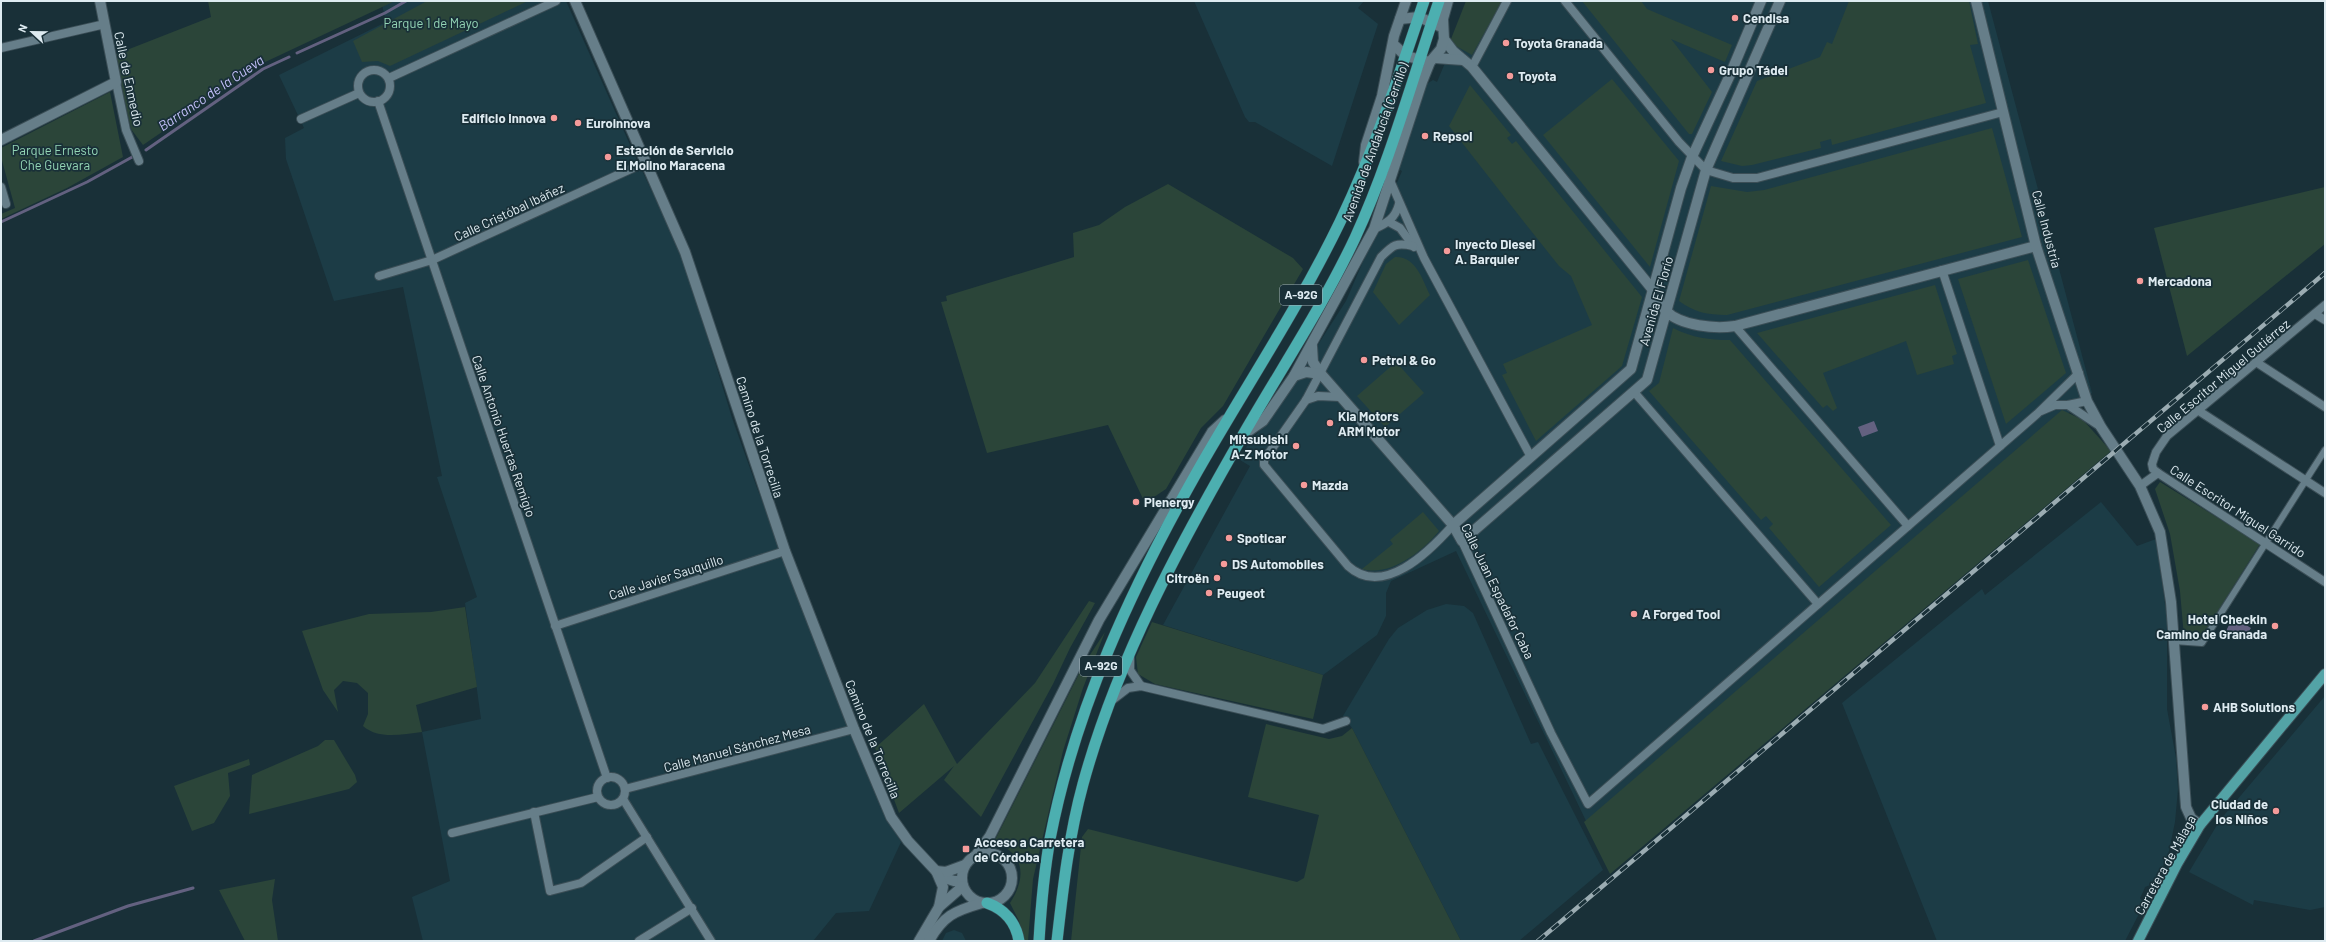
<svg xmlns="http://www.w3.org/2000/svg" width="2326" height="942" font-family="Barlow,sans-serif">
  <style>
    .built { fill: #1c3c46 }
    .green { fill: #2b4539 }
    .water { fill: #636180 }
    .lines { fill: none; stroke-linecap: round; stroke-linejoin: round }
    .stream { stroke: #636180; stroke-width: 3 }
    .pedestrian-casing { stroke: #3b4e56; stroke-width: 8 }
    .minor-casing { stroke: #3b4e56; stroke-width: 10 }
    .tertiary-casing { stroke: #3b4e56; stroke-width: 12 }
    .secondary-casing { stroke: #3b4e56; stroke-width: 12 }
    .primary-casing { stroke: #3b4e56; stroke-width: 12 }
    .trunk-casing { stroke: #3b4e56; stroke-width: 12 }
    .pedestrian { stroke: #667e89; stroke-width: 6 }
    .minor { stroke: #667e89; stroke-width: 8 }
    .tertiary { stroke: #667e89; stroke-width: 10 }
    .secondary { stroke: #667e89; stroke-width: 10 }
    .primary { stroke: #53a3a6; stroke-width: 10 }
    .trunk { stroke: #4cafb0; stroke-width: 11 }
    .rail-casing { stroke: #9bacb2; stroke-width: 4.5 }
    .rail { stroke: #193038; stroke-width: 3; stroke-dasharray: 9; stroke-linecap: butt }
    .poi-dot { fill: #f59b9a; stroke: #193038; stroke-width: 1.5 }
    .labels { text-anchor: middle; stroke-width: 3.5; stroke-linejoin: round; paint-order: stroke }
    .shield { fill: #193038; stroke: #a3b3ba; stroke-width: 1 }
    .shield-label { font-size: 12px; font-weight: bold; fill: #deebf1 }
    .poi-label { font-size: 13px; font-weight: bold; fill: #deebf1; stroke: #193038; text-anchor: start }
    .park-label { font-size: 13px; fill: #94d5b5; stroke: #193038 }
    .street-label { font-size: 13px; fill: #deebf1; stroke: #193038 }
    .water-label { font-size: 14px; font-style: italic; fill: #c2bff8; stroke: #193038 }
  </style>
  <rect width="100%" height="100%" fill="#193038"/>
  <g class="built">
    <polygon points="381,1 566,1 634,154 682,254 732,418 757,488 888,820 901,842 869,911 836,913 813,941 423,941 412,897 450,881 422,732 481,719 465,603 477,597 437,477 442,476 403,287 334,301 286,159 285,138 304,128 279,75 386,22"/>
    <polygon points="1194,1 1364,1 1358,8 1378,24 1332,166 1255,122 1249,122 1245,117"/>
    <polygon points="1471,1 1988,1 2092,393 1588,825 1456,551 1391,581 1386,593 1386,616 1377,635 1323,675 1163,625 1250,466 1240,460 1249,442 1269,421 1346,301 1402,171 1397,168 1425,85 1433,80 1437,82"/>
    <polygon points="2101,502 2137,546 2156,539 2167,619 2167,709 2176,758 2178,789 2175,822 2169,851 2156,883 2145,887 2143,892 2140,898 2143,902 2142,908 2125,941 1937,941 1842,703 1982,589 1985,595"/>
    <polygon points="1446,604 1464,606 1473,613 1531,744 1538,742 1603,870 1519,941 1461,941 1352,728 1343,716 1389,639 1398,628 1427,610"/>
    <polygon points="2325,696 2325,907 2310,910 2254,900 2253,905 2189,872 2220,820"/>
    <polygon points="954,930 962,933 966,941 942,941 946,933"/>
  </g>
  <g class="green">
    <polygon points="208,1 395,1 261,64 143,145 131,129 114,55 211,17"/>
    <polygon points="427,1 528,1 390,66 378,61 362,62 353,41"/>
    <polygon points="1466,1 1502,1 1472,55 1456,46 1451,39"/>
    <polygon points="1582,1 1641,1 1647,9 1732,45 1725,62 1671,39 1712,92 1692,134 1689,134"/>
    <polygon points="1849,1 1969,1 1978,44 1970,45 1986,103 1832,145 1831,139 1820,142 1821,148 1752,165 1742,166 1721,161 1757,81 1820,57 1827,42 1832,44"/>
    <polygon points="1612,79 1679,161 1650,267 1543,135"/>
    <polygon points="1470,85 1511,135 1507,138 1512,144 1516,141 1642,297 1622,366 1536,441 1502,375 1507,373 1503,364 1592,325 1571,276 1559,266 1524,222 1449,126"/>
    <polygon points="110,92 123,157 67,188 1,219 1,214 15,208 1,157 1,148"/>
    <path d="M1992,128L2022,237L1727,315C1707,315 1694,312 1679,301L1711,186L1747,192L1764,190Z"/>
    <polygon points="1168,184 1293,258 1303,269 1223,406 1201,428 1166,489 1145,503 1108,425 987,453 941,302 947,301 946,296 1074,257 1073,233 1099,225 1125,207"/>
    <polygon points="2325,187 2325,244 2187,356 2154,228"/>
    <path d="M1395,257C1416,256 1422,279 1430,295L1399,325L1373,292L1386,264Z"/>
    <polygon points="2028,260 2066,373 2006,424 1958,279"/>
    <polygon points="1935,285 1957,354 1952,356 1954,364 1917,375 1906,341 1823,373 1837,408 1833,411 1827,405 1823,408 1757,333"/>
    <path d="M1673,328C1693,338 1709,340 1730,340L1891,525L1819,587L1769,528L1773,524L1766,516L1761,520L1649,391L1659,383Z"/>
    <polygon points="1396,362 1424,393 1385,427 1357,396"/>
    <polygon points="2062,410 2083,420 2111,451 1610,874 1584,822"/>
    <polygon points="2160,482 2260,544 2199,641 2184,637 2180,591 2170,534 2155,489"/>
    <path d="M1423,512L1439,531C1422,552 1390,577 1362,569L1393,544L1390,540Z"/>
    <polygon points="1089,601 1095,603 1070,648 1053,684 981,817 944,780 954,766 899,813 875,748 924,704 957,764 1035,683"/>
    <path d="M465,607L477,687L416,705L422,732C402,734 379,740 363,726L368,714V693L357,683L343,681L334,690L338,712L323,690L302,631L369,614L431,612Z"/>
    <polygon points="1152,622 1323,675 1313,719 1155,684 1138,674 1136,657"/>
    <path d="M1105,632L1083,688L1063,751L1033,879L1028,941H1023L1019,921L1010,903C1026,878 1026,854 994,842L1084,664Z"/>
    <polygon points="1266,724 1329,739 1342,736 1352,728 1461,941 1071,941 1082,837 1088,829 1297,882 1304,878 1319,815 1248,797"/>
    <polygon points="325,740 334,740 355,775 357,782 349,789 249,814 252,775 318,746"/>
    <polygon points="249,759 250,765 228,773 230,796 214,823 192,831 174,786"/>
    <polygon points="275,879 272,900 278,941 245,941 219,890"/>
  </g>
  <g class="water">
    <polygon points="1874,421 1878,431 1862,437 1858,427"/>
    <polygon points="2233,617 2251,628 2244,639 2230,631 2226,631"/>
  </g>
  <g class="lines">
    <g class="stream">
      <polyline points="297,53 385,13 406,1"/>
      <polyline points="146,150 263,69 289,57"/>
      <polyline points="1,222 87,182 134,156"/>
      <polyline points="34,941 128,906 193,888"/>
    </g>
    <g class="pedestrian-casing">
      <polyline id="pedestrian" points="2174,641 2202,643 2325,450"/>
    </g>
    <g class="minor-casing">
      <g id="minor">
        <polyline points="1565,1 1679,142 1706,170 1733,178 1757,178 2003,112"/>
        <polyline points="1,48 105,24"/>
        <polyline points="1472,67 1507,1"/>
        <circle cx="374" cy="86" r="16"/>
        <polyline points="389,78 556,1"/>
        <polyline points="116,82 126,130 139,161"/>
        <polyline points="378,101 607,778"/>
        <polyline points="301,119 359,93"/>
        <polyline points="1389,178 1424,258 1531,457"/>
        <polyline points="1,187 6,204"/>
        <polyline points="1389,222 1400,228 1414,247"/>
        <path d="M1374,229C1387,223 1395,219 1399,204"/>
        <path d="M1413,246C1396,242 1393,245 1381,257L1306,400L1264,460V465L1348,566C1383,598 1429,552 1453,525"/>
        <polyline points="1942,270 2000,446"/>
        <polyline points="379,276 432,260 646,162"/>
        <polyline points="2315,314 2325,320"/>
        <polyline points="1735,326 1908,526"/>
        <polyline points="2256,362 2325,407"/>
        <polyline points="1635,393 1818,604"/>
        <polyline points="1306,400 1318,396 1340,397"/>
        <polyline points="2068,405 2101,427"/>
        <polyline points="2041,411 2055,405 2068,405 2087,401"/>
        <polyline points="2199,411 2325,493"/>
        <polyline points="2158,473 2325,582"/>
        <polyline points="2140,486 2158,473 2153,469 2152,464 2156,452 2167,436 2325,305"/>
        <polyline points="1462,541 1551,733 1588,804 2037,414 2079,373"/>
        <polyline points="555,626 785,551"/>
        <polyline points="1130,656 1130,670 1141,686"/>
        <polyline points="1111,701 1128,688 1141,686 1323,729 1346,721"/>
        <circle cx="611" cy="791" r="14"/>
        <polyline points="625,789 854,729"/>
        <polyline points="623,799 711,941"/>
        <polyline points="534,812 550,891 581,883 647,837"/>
        <polyline points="452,833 598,797"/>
        <polyline points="639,941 692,908"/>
      </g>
    </g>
    <g class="tertiary-casing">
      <g id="tertiary">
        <polyline points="575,1 685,252 785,551 854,729 891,817 908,841 936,871 942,877 954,881 961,881"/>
        <polyline points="1400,19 1419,17 1439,26"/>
        <path d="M1444,39L1453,51L1472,67L1653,290C1657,297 1661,306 1666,311C1681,326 1715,329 1735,326L2036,246"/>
        <polyline points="1393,44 1406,56 1426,61"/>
        <polyline points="1435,58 1463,60"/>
        <polyline points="1,140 116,82 100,1"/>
        <polyline points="1364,162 1366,145 1382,96 1394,36 1406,1"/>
        <polyline points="1312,346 1313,362 1321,374 1453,525"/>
        <polyline points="1294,376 1306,372 1321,374"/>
        <polyline points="1243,435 1263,421 1294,376 1374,229 1422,82 1430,62 1441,49 1444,39 1443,19 1448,1"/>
        <circle cx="987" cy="878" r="25"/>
        <polyline points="977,854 990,836 1099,620 1212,432 1225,420"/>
        <polyline points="936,871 946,872 965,865"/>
        <polyline points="937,873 943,887 939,907"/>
        <polyline points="919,941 939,907 963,886"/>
        <path d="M929,941C943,916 954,911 982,903"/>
      </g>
    </g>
    <g class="secondary-casing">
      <g id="secondary">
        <polyline points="1761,1 1730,75 1692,157 1681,188 1631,369 1453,525 1462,541 1647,380 1706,170 1780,1"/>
        <polyline points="1976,1 2036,246 2087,401 2101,427 2140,486 2160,532 2171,602 2186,807 2191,818 2200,825"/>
      </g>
    </g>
    <g class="primary-casing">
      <polyline id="primary" points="2138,941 2177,864 2200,825 2325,674"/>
    </g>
    <g class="trunk-casing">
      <g id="trunk">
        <path d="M987,903C1004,909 1016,922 1019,941"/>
        <path d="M1039,941C1041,907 1044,872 1050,839C1075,709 1132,587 1197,472C1244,389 1298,309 1340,222C1374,151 1399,76 1424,1"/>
        <path d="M1057,941C1063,888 1069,835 1083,784C1117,660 1179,546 1243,435C1281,369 1323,306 1355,238C1390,162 1412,80 1439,1"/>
      </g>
    </g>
    <use href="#pedestrian" class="pedestrian"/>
    <use href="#minor" class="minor"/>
    <use href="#tertiary" class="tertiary"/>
    <use href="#secondary" class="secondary"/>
    <use href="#primary" class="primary"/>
    <use href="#trunk" class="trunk"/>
    <g class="rail-casing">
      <polyline id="rail" points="1538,941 2325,273"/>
    </g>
    <use href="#rail" class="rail"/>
  </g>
  <g class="poi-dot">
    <circle cx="1735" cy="18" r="4"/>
    <circle cx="1506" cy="43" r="4"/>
    <circle cx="1711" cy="70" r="4"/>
    <circle cx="1510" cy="76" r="4"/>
    <circle cx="554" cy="118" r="4"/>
    <circle cx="578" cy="123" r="4"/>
    <circle cx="1425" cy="136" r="4"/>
    <circle cx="608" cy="157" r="4"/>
    <circle cx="1447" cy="251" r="4"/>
    <circle cx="2140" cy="281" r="4"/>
    <circle cx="1364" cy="360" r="4"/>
    <circle cx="1330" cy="423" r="4"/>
    <circle cx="1296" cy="446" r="4"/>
    <circle cx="1304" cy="485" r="4"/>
    <circle cx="1136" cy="502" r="4"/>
    <circle cx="1229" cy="538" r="4"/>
    <circle cx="1224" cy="564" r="4"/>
    <circle cx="1217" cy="578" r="4"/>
    <circle cx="1209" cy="593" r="4"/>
    <circle cx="1634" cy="614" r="4"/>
    <circle cx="2275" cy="626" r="4"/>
    <circle cx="2205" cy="707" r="4"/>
    <circle cx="2276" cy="811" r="4"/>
    <rect x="962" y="845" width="8" height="8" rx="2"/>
  </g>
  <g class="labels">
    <g class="shield">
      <rect x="1280" y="285" width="42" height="20" rx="3"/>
      <rect x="1080" y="656" width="42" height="20" rx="3"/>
    </g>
    <g class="shield-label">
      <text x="1301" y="299">A-92G</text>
      <text x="1101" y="670">A-92G</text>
    </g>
    <g class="poi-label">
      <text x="1743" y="23">Cendisa</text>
      <text x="1514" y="48">Toyota Granada</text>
      <text x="1719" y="75">Grupo Tádel</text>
      <text x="1518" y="81">Toyota</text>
      <text x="546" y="123" text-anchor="end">Edificio Innova</text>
      <text x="586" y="128">Euroinnova</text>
      <text x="1433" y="141">Repsol</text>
      <text x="616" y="155">Estación de Servicio<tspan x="616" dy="15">El Molino Maracena</tspan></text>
      <text x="1455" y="249">Inyecto Diesel<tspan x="1455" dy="15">A. Barquier</tspan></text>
      <text x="2148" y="286">Mercadona</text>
      <text x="1372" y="365">Petrol &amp; Go</text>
      <text x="1338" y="421">Kia Motors<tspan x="1338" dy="15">ARM Motor</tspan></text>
      <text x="1288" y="444" text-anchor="end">Mitsubishi<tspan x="1288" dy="15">A-Z Motor</tspan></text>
      <text x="1312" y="490">Mazda</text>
      <text x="1144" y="507">Plenergy</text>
      <text x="1237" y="543">Spoticar</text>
      <text x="1232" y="569">DS Automobiles</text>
      <text x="1209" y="583" text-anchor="end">Citroën</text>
      <text x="1217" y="598">Peugeot</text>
      <text x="1642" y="619">A Forged Tool</text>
      <text x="2267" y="624" text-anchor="end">Hotel Checkin<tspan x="2267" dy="15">Camino de Granada</tspan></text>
      <text x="2213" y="712">AHB Solutions</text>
      <text x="2268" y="809" text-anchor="end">Ciudad de<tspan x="2268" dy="15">los Niños</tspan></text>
      <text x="974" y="847">Acceso a Carretera<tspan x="974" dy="15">de Córdoba</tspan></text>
    </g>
    <g class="park-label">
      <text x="431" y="28">Parque 1 de Mayo</text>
      <text x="55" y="155">Parque Ernesto<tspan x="55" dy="15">Che Guevara</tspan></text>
    </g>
    <g class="street-label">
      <text transform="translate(129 79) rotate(78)" y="5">Calle de Enmedio</text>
      <text transform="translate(1375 142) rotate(-70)" y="5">Avenida de Andalucía (Cerrillo)</text>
      <text transform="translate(509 212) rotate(-25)" y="5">Calle Cristóbal Ibáñez</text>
      <text transform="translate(2047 229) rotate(75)" y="5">Calle Industria</text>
      <text transform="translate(1656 301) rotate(-74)" y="5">Avenida El Florío</text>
      <text transform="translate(2223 376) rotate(-40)" y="5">Calle Escritor Miguel Gutiérrez</text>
      <text transform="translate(504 436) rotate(71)" y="5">Calle Antonio Huertas Remigio</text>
      <text transform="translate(760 437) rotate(72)" y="5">Camino de la Torrecilla</text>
      <text transform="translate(2238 511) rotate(33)" y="5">Calle Escritor Miguel Garrido</text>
      <text transform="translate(666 577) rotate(-18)" y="5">Calle Javier Sauquillo</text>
      <text transform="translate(1498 591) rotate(64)" y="5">Calle Juan Espadafor Caba</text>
      <text transform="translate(873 739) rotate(68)" y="5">Camino de la Torrecilla</text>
      <text transform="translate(737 748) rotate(-15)" y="5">Calle Manuel Sánchez Mesa</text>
      <text transform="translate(2165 865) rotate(-61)" y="5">Carretera de Málaga</text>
    </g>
    <g class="water-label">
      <text transform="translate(211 93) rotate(-34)" y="5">Barranco de la Cueva</text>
    </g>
  </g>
  <rect width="2326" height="942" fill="none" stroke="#deebf1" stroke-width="4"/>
  <g transform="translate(32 32) rotate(292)" stroke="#193038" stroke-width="3" paint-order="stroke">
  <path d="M0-3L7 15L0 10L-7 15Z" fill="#deebf1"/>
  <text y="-6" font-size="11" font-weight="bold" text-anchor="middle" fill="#deebf1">N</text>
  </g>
</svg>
